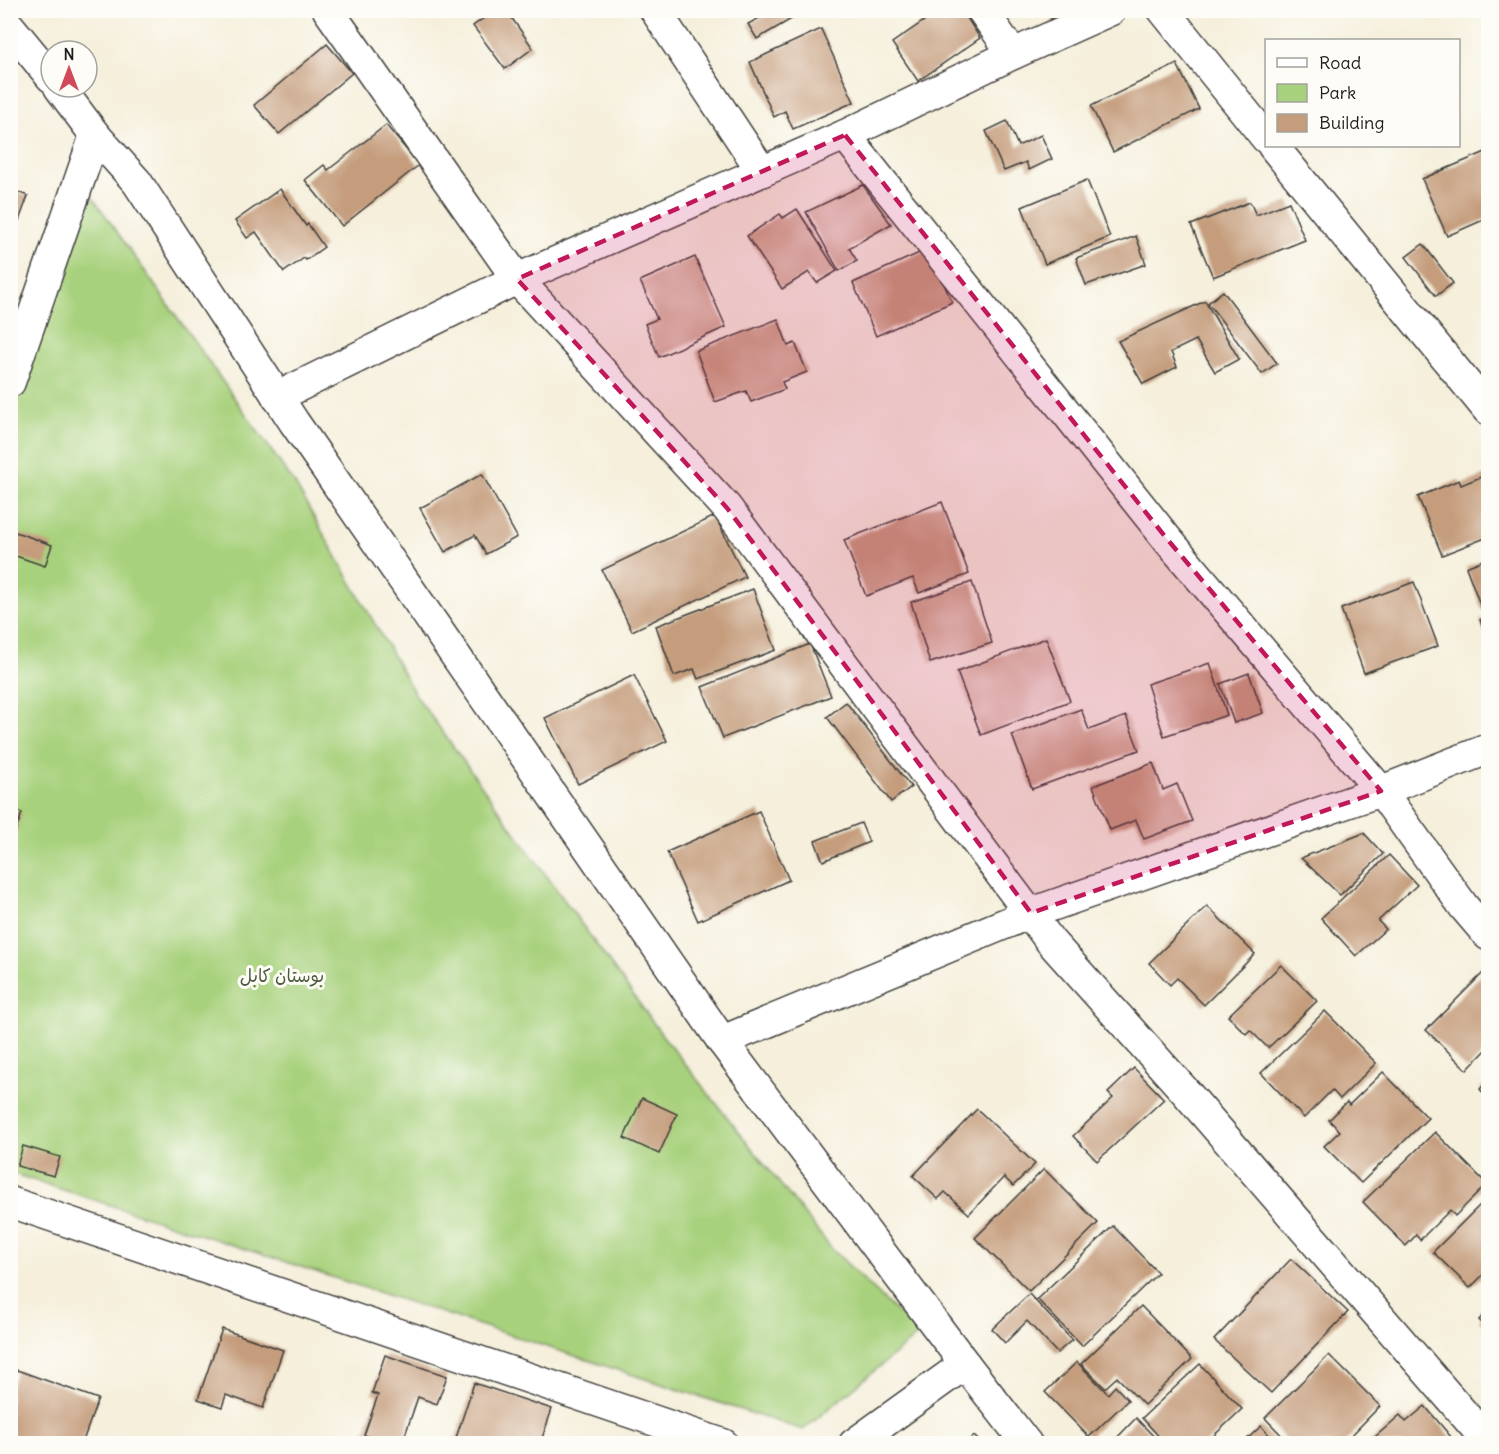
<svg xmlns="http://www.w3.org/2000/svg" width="1499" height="1454" font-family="Delius,'Playpen Sans Arabic',sans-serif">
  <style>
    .green { fill: #a8d17d; stroke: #62764c; stroke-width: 1.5 }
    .building { fill: #c59d7d }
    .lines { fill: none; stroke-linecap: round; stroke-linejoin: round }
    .street-casing { stroke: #3d3c39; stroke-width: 33 }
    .street { stroke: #fff; stroke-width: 30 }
    .marked { fill: #c2185b; fill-opacity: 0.2; stroke: #c2185b; stroke-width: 4.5; stroke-dasharray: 12 8; stroke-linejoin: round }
    .labels { text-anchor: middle; stroke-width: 6; stroke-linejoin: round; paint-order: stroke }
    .park-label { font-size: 18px; fill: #4d5b3e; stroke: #fdfcf7 }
  </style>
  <rect width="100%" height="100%" fill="#fdfcf7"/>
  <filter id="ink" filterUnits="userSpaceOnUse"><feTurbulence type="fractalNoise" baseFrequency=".0167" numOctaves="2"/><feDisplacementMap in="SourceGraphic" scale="12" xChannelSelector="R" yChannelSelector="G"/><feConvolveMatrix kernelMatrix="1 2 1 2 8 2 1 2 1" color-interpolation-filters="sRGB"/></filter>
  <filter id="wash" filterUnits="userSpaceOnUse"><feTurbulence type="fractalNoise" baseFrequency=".008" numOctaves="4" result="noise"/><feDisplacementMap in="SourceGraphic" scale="24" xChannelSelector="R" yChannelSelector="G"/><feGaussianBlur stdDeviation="1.35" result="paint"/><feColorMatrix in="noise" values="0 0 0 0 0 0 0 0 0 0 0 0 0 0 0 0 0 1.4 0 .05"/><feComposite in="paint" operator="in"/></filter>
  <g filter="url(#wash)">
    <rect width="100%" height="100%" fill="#f5efdb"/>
    <polygon class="green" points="84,185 295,484 415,694 662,1035 831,1248 919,1334 803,1430 11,1173 11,413"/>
    <g id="blocks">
      <g class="building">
        <polygon points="495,10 506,10 533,48 505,69 473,26"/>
        <polygon points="765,10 807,10 757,39 748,24 767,14"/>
        <polygon points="940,10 962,10 980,38 918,81 892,43"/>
        <polygon points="1047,10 1084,10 1055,25"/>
        <polygon points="821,29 854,102 793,129 785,111 774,117 750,62"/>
        <polygon points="327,44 352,73 279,134 254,105"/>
        <polygon points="1177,64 1199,109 1113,152 1091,106"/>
        <polygon points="1007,121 1018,146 1041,135 1052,159 1029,170 1026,162 1004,171 986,131"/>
        <polygon points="386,125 419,165 342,226 305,180 324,165 328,170"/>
        <polygon points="1488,151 1488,218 1447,236 1422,179"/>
        <polygon points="1087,180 1110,237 1045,264 1022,207"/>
        <polygon points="863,185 891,224 849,248 857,261 839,271 806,212"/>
        <polygon points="10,189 28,196 11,242 10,242"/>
        <polygon points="280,189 306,226 308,224 324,247 306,260 304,258 284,272 256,232 247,238 235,221"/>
        <polygon points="1250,202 1256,215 1289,202 1305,240 1213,277 1191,225"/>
        <polygon points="797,209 837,271 817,283 809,272 782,289 747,236 780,214 783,218"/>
        <polygon points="1136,236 1146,264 1086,285 1076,258"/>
        <polygon points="1423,244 1453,283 1436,296 1406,257"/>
        <polygon points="928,249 952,302 876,336 853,283"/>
        <polygon points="695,257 726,327 659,357 645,324 657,319 640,281"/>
        <polygon points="10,258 16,260 11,275 10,275"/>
        <polygon points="1223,291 1277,363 1262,374 1208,303"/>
        <polygon points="1205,301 1239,359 1215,372 1196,340 1171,352 1177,367 1143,384 1118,341"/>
        <polygon points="778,319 788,346 795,343 807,372 782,382 785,389 751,402 746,391 715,402 696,351"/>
        <polygon points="482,474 517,537 486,554 475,535 445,552 420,508"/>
        <polygon points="1488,474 1488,537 1442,555 1418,497 1459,480 1461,485"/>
        <polygon points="942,502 969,574 919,593 913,578 866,596 844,540"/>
        <polygon points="715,516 745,577 632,631 602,570"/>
        <polygon points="10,530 52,545 45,566 10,554"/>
        <polygon points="1488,558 1488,607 1482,610 1466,567"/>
        <polygon points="972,582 992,643 930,663 911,602"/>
        <polygon points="1414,582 1438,646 1364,673 1341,609"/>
        <polygon points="753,589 776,650 698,679 694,669 674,676 656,626"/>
        <polygon points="1488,617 1488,641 1480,620"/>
        <polygon points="1046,638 1070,701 981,735 957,672"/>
        <polygon points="810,644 831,696 723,738 702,687"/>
        <polygon points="1210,663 1227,715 1164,736 1147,684"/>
        <polygon points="1249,673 1263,713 1234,723 1220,684"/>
        <polygon points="634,675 667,741 578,784 545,718"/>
        <polygon points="846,702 911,787 891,802 827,717"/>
        <polygon points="1081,709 1089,730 1126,716 1139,750 1032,789 1012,735"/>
        <polygon points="1153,763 1163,790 1177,784 1192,821 1144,839 1136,820 1110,830 1093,786"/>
        <polygon points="10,809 22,813 11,844 10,843"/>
        <polygon points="759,811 789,880 698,921 667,852"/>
        <polygon points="861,823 869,842 823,861 815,841"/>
        <polygon points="1364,833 1383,854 1340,895 1301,858"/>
        <polygon points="1389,855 1417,885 1378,921 1386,929 1356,956 1321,918"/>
        <polygon points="1207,906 1255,954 1204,1005 1177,978 1170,985 1149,963"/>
        <polygon points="1281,965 1317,1001 1268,1048 1250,1030 1246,1034 1228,1016"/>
        <polygon points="1488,968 1488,1048 1467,1070 1426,1030"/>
        <polygon points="1325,1011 1376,1063 1340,1099 1332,1090 1304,1118 1261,1073"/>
        <polygon points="1134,1068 1164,1099 1097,1161 1073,1136 1113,1098 1108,1093"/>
        <polygon points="1383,1072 1428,1118 1361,1183 1324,1146 1340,1131 1329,1120 1347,1102 1349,1105"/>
        <polygon points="1488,1081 1488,1099 1480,1089"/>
        <polygon points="642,1098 677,1114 659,1154 624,1138"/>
        <polygon points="977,1109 1035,1164 1013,1186 1004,1177 969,1214 945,1192 938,1199 913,1176"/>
        <polygon points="1435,1132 1487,1184 1455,1216 1450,1210 1420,1240 1416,1235 1406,1246 1363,1202"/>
        <polygon points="23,1146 60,1157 54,1176 17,1166"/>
        <polygon points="1044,1169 1098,1223 1029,1291 975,1238"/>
        <polygon points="1487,1198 1488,1199 1488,1270 1470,1288 1433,1252"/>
        <polygon points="1113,1226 1158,1273 1082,1346 1037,1299"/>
        <polygon points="1291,1259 1348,1312 1271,1393 1214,1340"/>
        <polygon points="1029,1294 1072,1340 1057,1353 1027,1321 1005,1343 992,1329"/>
        <polygon points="1141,1306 1192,1359 1144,1405 1117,1377 1105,1388 1081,1364"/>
        <polygon points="1488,1310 1488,1330 1479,1320"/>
        <polygon points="222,1329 283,1350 263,1408 226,1395 222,1407 198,1399"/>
        <polygon points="385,1355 447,1376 437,1404 418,1397 402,1444 389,1444 364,1435 378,1395 372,1393"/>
        <polygon points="1329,1355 1380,1406 1343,1444 1290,1444 1265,1418"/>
        <polygon points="1077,1362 1108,1394 1115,1386 1128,1400 1089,1437 1045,1392"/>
        <polygon points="1200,1364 1242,1409 1205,1444 1166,1444 1142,1418"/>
        <polygon points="17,1370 98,1399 82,1444 10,1444 13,1432 10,1431 10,1389"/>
        <polygon points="474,1383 552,1409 540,1444 454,1444"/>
        <polygon points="1425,1406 1457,1444 1367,1444 1400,1415 1406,1422"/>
        <polygon points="1136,1418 1161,1444 1111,1444"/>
        <polygon points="1261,1426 1277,1444 1242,1444"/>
        <polygon points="974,1436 982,1444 966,1444"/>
      </g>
    </g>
  </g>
  <g filter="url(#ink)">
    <use href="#blocks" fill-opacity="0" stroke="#3d3c39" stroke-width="1.5"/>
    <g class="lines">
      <g class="street-casing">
        <g id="street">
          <polyline points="328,10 517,279 727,508 1051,942 1183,1089 1488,1442"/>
          <polyline points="655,10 761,170"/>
          <polyline points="982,10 1013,54"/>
          <polyline points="1163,10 1266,138"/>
          <polyline points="10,27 51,77"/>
          <polyline points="59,87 95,135 137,182 294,422 722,1041 965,1364 1027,1444"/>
          <polyline points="845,135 1167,539 1381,791 1464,907 1488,935"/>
          <polyline points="1273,146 1488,410"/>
          <polyline points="10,382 95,135"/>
          <polyline points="277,397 517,279 845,135 1013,54 1111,10"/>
          <polyline points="722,1041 1031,913 1381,791 1488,749"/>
          <polyline points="10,1202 723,1444"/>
          <polyline points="854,1444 965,1364"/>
        </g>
      </g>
      <use href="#street" class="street"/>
    </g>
  </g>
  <path class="marked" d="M845,135L1167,539L1381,791L1031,913L727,508L517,279Z"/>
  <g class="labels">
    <g class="park-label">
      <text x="282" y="982">بوستان کابل</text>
    </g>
  </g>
  <rect width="1499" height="1454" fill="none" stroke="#fdfcf7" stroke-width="36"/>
  <rect x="1265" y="39" width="195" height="108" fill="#fdfcf7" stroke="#a3a29f" stroke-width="1.5"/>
  <rect x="1277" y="58" width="30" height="9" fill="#ffffff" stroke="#a3a29f" stroke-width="1.5"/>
  <text x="1319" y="69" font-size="18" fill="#1c1c1c">Road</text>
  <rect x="1277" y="84" width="30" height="18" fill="#a8d17d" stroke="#a3a29f" stroke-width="1.5"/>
  <text x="1319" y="99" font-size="18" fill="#1c1c1c">Park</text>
  <rect x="1277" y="114" width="30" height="18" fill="#c59d7d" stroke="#a3a29f" stroke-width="1.5"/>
  <text x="1319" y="129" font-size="18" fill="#1c1c1c">Building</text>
  <g transform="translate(69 69)"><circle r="28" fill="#fdfcf7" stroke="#a3a29f" stroke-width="1.5"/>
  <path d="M0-4.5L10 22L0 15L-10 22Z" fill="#d1495b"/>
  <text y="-9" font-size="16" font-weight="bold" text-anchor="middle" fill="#1c1c1c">N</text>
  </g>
</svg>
